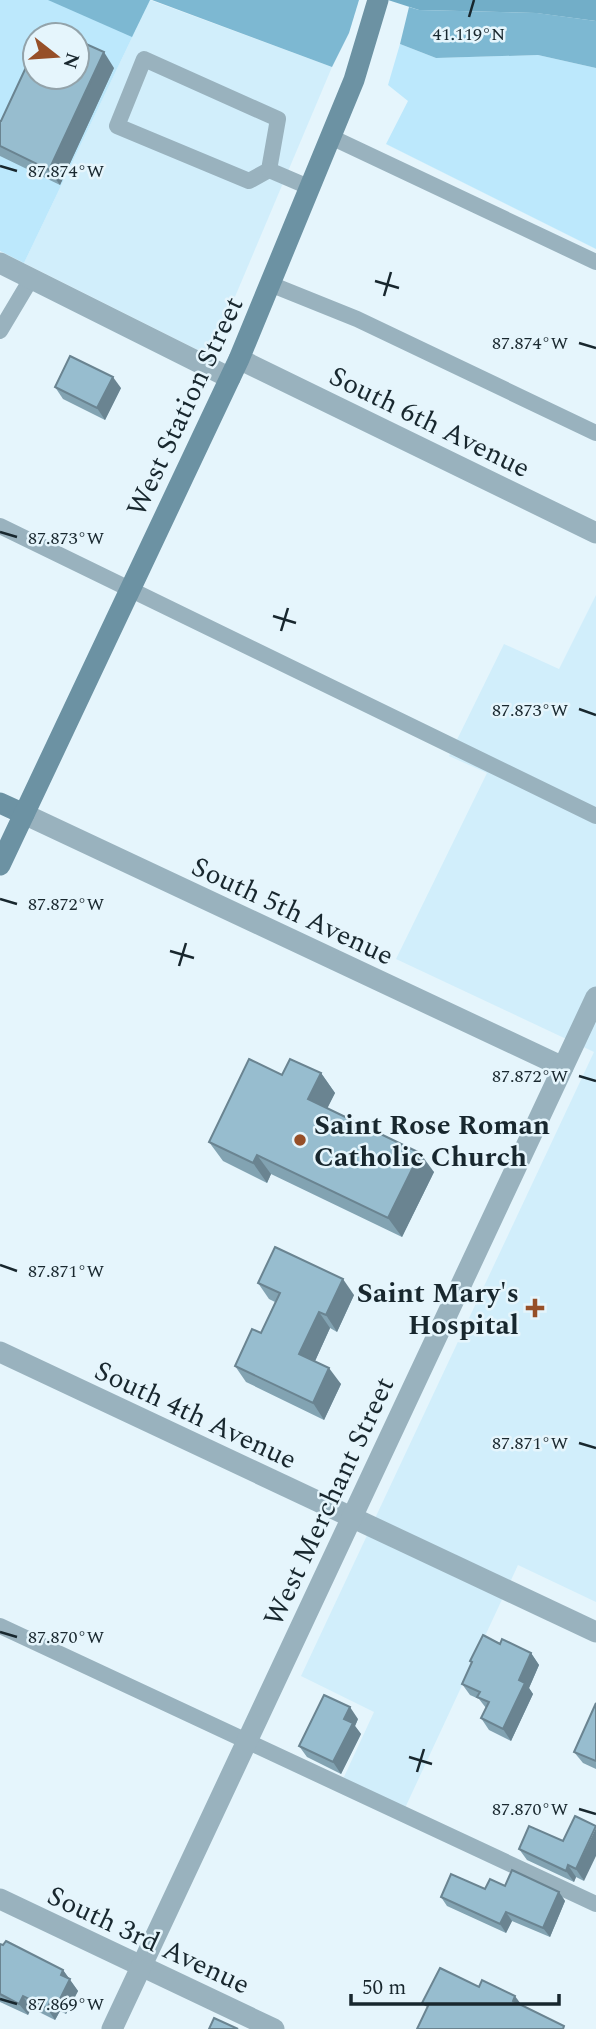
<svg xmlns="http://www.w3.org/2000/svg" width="596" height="2029" font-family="Spectral,serif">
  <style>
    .built { fill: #d1eefb }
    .green { fill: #bce8fc; fill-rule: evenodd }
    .forest { fill: #7db8d2 }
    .water { fill: #72aec8 }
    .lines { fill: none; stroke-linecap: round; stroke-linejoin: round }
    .lane { stroke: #99b2be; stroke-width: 16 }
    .street { stroke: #99b2be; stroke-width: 21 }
    .secondary { stroke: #6c92a3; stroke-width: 21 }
    .wall { fill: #82a3b2 }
    .shaded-wall { fill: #6a8491 }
    .building { fill: #97bdcf; stroke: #6a8491; stroke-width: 2 }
    .ticks { fill: none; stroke: #18272e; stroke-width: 2.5 }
    .poi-dot { fill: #964f28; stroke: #e5f5fc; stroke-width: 2.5 }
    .labels { text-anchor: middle; stroke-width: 5; stroke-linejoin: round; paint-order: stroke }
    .street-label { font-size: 28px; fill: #18272e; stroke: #e5f5fc }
    .poi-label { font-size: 28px; font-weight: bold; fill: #18272e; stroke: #e5f5fc; text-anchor: start }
    .ticks-label { font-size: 18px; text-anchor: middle; fill: #18272e; stroke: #e5f5fc; stroke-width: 5; stroke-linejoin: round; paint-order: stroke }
  </style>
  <rect width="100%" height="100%" fill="#e5f5fc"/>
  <g class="built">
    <polygon points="150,0 332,67 210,356 24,263"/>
    <polygon points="596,595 596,1602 518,1565 405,1808 343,1779 374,1712 301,1676 594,1052 396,959 487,773 449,756 504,644 559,669"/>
  </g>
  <g class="green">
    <path d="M0,0H150L24,263L0,251ZM35,35H77V77H35Z"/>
    <polygon points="400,44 436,58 538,55 596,68 596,249 386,144 408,101 388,85"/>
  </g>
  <g class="forest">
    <polygon points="48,0 150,0 132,37"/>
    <polygon points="152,0 359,0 349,33 332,67"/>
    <polygon points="409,7 419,10 537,13 596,21 596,68 538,55 436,58 400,44"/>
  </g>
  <polygon class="water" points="388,0 596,0 596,21 536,13 419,10"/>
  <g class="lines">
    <g class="lane">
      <polygon points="144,59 278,119 269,170 249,181 117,126"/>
      <polyline points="331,137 596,262"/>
      <polyline points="269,170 311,188"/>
      <polyline points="270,284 357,319 596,433"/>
      <polyline points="0,331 31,279"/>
      <polyline points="0,526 596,816"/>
      <polyline points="0,1626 596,1904"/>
    </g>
    <g class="street">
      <polyline points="0,263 230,378"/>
      <polyline points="239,359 596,533"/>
      <polyline points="24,814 563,1067"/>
      <polyline points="0,1352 596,1632"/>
      <polyline points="0,1899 274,2029"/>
      <polyline points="112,2029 596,997"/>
    </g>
    <g class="secondary">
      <polyline points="0,803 24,814"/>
      <polyline points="0,865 239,359 354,80 378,0"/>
    </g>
  </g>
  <g class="wall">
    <polygon points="114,68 60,185 0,156 0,121 1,121"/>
    <polygon points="55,387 121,388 105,420 63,399"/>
    <polygon points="321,1073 335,1093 327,1108 434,1172 402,1237 271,1174 267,1183 223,1161 209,1142 282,1075"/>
    <polygon points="258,1283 354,1295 337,1332 330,1328 315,1361 341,1384 324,1420 246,1382 235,1366 261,1333 275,1302 269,1299"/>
    <polygon points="500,1644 531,1653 539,1665 529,1688 533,1694 511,1741 489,1730 481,1718 486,1708 479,1699 470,1695 462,1684 472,1664 470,1661"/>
    <polygon points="596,1703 596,1769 583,1763 574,1752"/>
    <polygon points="358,1719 355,1726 361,1734 341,1774 307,1757 299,1746"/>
    <polygon points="563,1841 584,1881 576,1877 574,1882 527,1860 519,1849"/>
    <polygon points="505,1886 559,1892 565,1901 550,1937 512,1921 506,1933 447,1906 441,1897"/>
    <polygon points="0,1944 63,1970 78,1991 66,2014 60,2011 55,2020 31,2008 28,2015 0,2002"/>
  </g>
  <g class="shaded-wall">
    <polygon points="104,52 114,68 60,185 49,170"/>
    <polygon points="113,377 121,388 105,420 97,408"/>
    <polygon points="321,1073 335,1093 322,1119 308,1099"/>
    <polygon points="420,1153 434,1172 402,1237 388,1218"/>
    <polygon points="257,1155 271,1174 267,1183 253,1163"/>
    <polygon points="343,1279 354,1295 337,1332 326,1315"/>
    <polygon points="319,1312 330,1328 311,1370 299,1354"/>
    <polygon points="329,1368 341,1384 324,1420 313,1403"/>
    <polygon points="531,1653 539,1665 529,1688 533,1694 511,1741 503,1729 519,1680"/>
    <polygon points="350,1707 358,1719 355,1726 361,1734 341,1774 333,1762 344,1719"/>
    <polygon points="596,1828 596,1856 584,1881 576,1869"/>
    <polygon points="568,1865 576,1877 574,1882 566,1871"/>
    <polygon points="559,1892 565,1901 550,1937 543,1928"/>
    <polygon points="506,1912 512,1921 506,1933 500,1924"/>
    <polygon points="63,1970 78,1991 66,2014 58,2003 61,1975"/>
    <polygon points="23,1996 31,2008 28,2015 19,2004"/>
    <polygon points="515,1996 523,2007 513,2001"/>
    <polygon points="52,1999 60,2011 55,2020 47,2008"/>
  </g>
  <g class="building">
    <polygon points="46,25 66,35 41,35"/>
    <polygon points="77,40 104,52 49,170 0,146 0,121 1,121 35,48 35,77 77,77"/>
    <polygon points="70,356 113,377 97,408 55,387"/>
    <polygon points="249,1059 282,1075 290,1059 321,1073 308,1099 420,1153 388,1218 257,1155 253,1163 209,1142"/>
    <polygon points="275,1247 343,1279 326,1315 319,1312 299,1354 329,1368 313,1403 235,1366 252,1329 261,1333 280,1293 258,1283"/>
    <polygon points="483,1635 500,1644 502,1639 531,1653 519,1680 525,1683 503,1729 481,1718 489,1702 477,1697 480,1692 462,1684 472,1662 470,1661"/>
    <polygon points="324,1695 350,1707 344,1719 353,1723 333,1762 299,1746"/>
    <polygon points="596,1703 596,1761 574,1752"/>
    <polygon points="575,1816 596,1826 576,1869 568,1865 566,1871 519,1849 529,1826 563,1841"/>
    <polygon points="512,1870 559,1892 543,1928 506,1912 500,1924 441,1897 451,1874 485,1889 490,1879 505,1886"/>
    <polygon points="6,1941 63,1970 61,1975 70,1979 58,2003 52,1999 47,2008 23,1996 19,2004 0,1994 0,1944 3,1945"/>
    <polygon points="440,1968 479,1987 482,1980 515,1996 513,2001 564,2026 563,2029 417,2029 428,2006 422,2003"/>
    <polygon points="214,2018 238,2029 209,2029"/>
  </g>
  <path class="ticks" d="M469,17L474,0M0,166L17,171M375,281L399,288M384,296L391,272M579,343L596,348M0,532L17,537M273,616L296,623M281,631L288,608M579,709L596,715M0,899L17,904M170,951L194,958M179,966L186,943M579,1076L596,1081M0,1265L17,1271M579,1443L596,1448M0,1632L17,1637M409,1757L432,1764M417,1772L424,1749M579,1809L596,1814M0,1999L17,2004"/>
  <g class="poi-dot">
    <circle cx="300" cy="1140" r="7"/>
    <path d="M531.5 1297.5h7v7h7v7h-7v7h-7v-7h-7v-7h7z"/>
  </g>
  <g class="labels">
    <g class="street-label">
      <text transform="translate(184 406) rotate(-65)" y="10">West Station Street</text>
      <text transform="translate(430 421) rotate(26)" y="10">South 6th Avenue</text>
      <text transform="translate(293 910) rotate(25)" y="10">South 5th Avenue</text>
      <text transform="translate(196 1414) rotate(25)" y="10">South 4th Avenue</text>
      <text transform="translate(328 1501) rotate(-65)" y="10">West Merchant Street</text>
      <text transform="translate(149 1939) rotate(25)" y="10">South 3rd Avenue</text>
    </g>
    <g class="poi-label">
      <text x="314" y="1134">Saint Rose Roman<tspan x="314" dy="32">Catholic Church</tspan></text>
      <text x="519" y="1302" text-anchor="end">Saint Mary's<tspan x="519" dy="32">Hospital</tspan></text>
    </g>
  </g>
  <g class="ticks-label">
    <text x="469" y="40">41.119°N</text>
    <text x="66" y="177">87.874°W</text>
    <text x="530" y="349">87.874°W</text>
    <text x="66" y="544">87.873°W</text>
    <text x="530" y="716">87.873°W</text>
    <text x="66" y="910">87.872°W</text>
    <text x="530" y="1082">87.872°W</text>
    <text x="66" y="1277">87.871°W</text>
    <text x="530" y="1449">87.871°W</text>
    <text x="66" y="1643">87.870°W</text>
    <text x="530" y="1815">87.870°W</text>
    <text x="66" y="2010">87.869°W</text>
  </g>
  <g transform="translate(56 56) rotate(107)"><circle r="33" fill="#e5f5fc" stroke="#93a3aa" stroke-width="2"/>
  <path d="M0-5L12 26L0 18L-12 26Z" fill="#964f28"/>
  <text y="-10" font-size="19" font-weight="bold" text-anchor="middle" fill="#18272e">N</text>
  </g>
  <path d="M351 1994v10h208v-10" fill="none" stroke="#18272e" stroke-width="3.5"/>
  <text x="362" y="1994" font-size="21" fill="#18272e" stroke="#e5f5fc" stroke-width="5" paint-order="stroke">50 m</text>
</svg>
